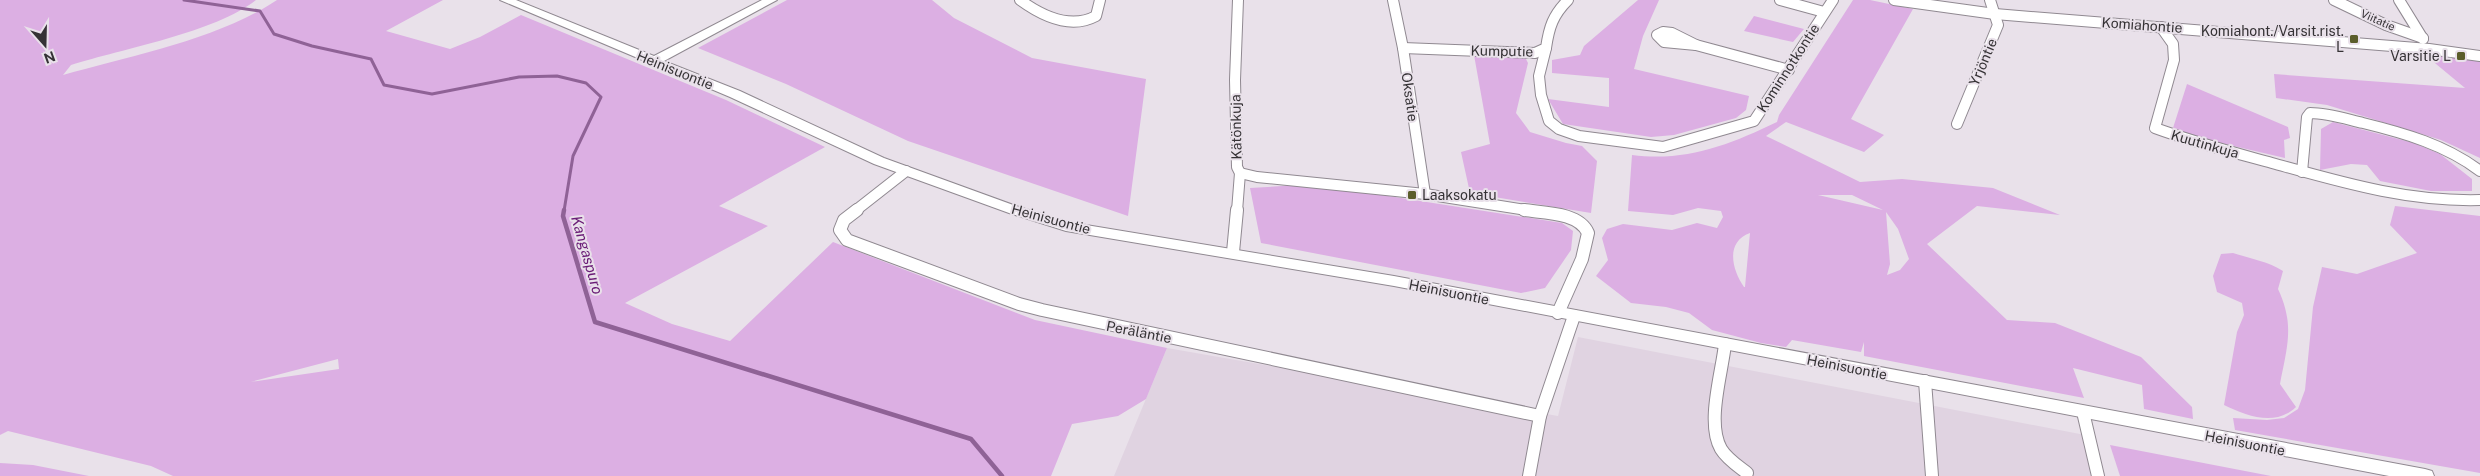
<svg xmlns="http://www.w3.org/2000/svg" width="2480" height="476" font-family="'Public Sans',sans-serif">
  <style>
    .built { fill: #e0d3e1 }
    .green { fill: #dcafe3; fill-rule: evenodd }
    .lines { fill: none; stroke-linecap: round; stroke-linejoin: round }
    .stream-far1 { stroke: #8f6296; stroke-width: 3 }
    .stream { stroke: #8f6296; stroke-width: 4.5 }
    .minor-far1-casing { stroke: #908991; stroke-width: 12 }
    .minor-casing { stroke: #908991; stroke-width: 14 }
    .tertiary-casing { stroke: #908991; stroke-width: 2 }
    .minor-far1 { stroke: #fff; stroke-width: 10 }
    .minor { stroke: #fff; stroke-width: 12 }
    .tertiary { fill: #fff; fill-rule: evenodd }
    .poi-dot { fill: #5b5e2b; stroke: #e9e1ea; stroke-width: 2 }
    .labels { text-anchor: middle; stroke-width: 4; stroke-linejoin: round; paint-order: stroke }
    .far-street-label { font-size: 11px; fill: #353235; stroke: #e9e1ea }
    .street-label { font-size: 14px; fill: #353235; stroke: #e9e1ea }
    .poi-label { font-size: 14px; fill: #353235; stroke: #e9e1ea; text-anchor: end }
    .water-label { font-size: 15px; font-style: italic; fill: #6a1c76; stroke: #e9e1ea }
  </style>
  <rect width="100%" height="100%" fill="#e9e1ea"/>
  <polygon class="built" points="1578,337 2085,435 2098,476 1114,476 1167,348 1558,416"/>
  <g class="green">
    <path d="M0,0H256C216,32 122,49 71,65L63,75C131,56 219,39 277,0H443L386,31L450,49L480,37L521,15L726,100L825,147L719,206L768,226L625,303L672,324L730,341L833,242L1035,320L1167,348L1146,399L1118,416L1072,424L1051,476H173L151,466L8,431L0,435ZM338,359L339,369L250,382Z"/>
    <polygon points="787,0 932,0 954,18 1032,58 1146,79 1128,216 908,141 786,84 698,48"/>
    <polygon points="1638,0 1659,0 1643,36 1634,69 1749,96 1746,110 1736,118 1674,135 1651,137 1563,124 1548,99 1609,107 1609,78 1552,73 1552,60 1580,55 1584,46"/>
    <path d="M1853,0H1870L1913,9L1851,119L1884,135L1864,152L1786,122L1766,136L1860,182L1902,179L1993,188L2060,215L1977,206L1927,244L2007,320L2055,323L2141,357L2192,407L2193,419L2144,409L2142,385L2073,368L2084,398L1864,356V342L1861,352L1792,340L1786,347L1761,343L1712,330L1689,313L1666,307L1631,303L1596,276L1608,260L1602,238L1607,229L1623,224L1672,230L1697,223L1717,228L1723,217L1721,211L1698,208L1673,215L1628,211L1632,155C1686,162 1729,145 1777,122L1779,115ZM1852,195L1883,210L1818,195ZM1886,212L1898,229L1909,259L1900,270L1887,275L1890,264ZM1750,233L1745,287H1744C1732,270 1725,242 1750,233Z"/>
    <polygon points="1754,16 1804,29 1793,42 1744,31"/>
    <polygon points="2424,54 2480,61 2480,158 2441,140 2327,105 2276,98 2274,74 2465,88"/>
    <polygon points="1474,55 1525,57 1528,63 1516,113 1530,132 1566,143 1582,146 1597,161 1591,213 1470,193 1461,152 1490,144"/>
    <polygon points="2187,84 2288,127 2290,138 2284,140 2285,158 2195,137 2173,128"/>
    <polygon points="2333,122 2414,143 2440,154 2472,179 2472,191 2431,191 2380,181 2367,165 2351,164 2320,170 2321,129"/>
    <polygon points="1298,185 1369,193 1562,223 1573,231 1571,250 1545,288 1521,293 1261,243 1250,188"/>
    <polygon points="2395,206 2480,216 2480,473 2235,430 2233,418 2267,420 2284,418 2298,409 2305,390 2313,307 2322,267 2357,274 2417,253 2390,225"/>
    <path d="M2233,253C2251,259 2267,261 2283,271L2278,289C2295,325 2287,347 2280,384L2296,407C2275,427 2247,416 2224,405L2237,332L2244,315L2242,303L2217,292L2213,276L2221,254Z"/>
    <polygon points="2110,445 2271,476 2120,476"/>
    <polygon points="0,463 33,465 89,476 0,476"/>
  </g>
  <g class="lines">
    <polyline class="stream-far1" points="184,0 260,11 274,34 312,46 371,59 384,85 432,94 519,77 557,76 586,83 601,97 573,156 564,211"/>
    <polyline class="stream" points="564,210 563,216 595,322 971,439 1002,476"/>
    <g class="minor-far1-casing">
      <g id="minor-far1">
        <path d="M1020,0C1042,16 1070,30 1096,16L1100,0"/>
        <polyline points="1393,0 1403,48 1425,194"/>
        <polyline points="1780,0 1824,12"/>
        <polyline points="1894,0 1995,14 2429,49 2480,56"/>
        <polyline points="2334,0 2386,25 2423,38"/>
        <polyline points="2399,0 2423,39"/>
        <path d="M2161,27L2173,44L2174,60L2155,128C2193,142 2232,152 2272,163C2341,182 2407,202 2480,200"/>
        <polygon points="1663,32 1672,33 1696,45 1664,42 1657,35"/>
        <polyline points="1696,45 1789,70"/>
        <path d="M1403,48L1535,53L1546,48C1549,27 1553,15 1568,0"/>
        <polyline points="1546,48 1539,76 1541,95 1549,121 1559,129 1579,136 1663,147 1754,121 1833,0"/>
        <polyline points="1957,124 1998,25 1990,0"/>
        <path d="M2302,172L2307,117L2310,113C2328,113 2346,119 2363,123C2404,133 2446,145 2480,171"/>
        <polyline points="1240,173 1257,177 1425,194 1532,211"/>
        <polyline points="855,211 906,171"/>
        <polyline points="1237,211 1240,173 1237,167 1235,80 1238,0"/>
      </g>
    </g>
    <g class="minor-casing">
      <g id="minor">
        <polyline points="857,210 844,220 840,230 847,240 1019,304 1042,310 1540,416"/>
        <path d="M1524,210C1543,213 1579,212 1588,233L1582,259L1558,313"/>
        <polyline points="1233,252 1237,210"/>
        <path d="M1725,344C1722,373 1706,423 1721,449C1727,459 1738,466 1747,473"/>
        <polyline points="1925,381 1932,476"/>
        <polyline points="2083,412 2098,476"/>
        <polyline points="1529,476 1540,416 1574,316"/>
      </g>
    </g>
    <g class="tertiary-casing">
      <polygon id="tertiary" points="500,0 516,0 654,56 762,0 777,0 664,61 740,91 884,158 1019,207 1068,222 1394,276 2425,469 2432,471 2434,476 2389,476 1394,286 1066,231 1009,213 874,164 730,97"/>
    </g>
    <use href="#minor-far1" class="minor-far1"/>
    <use href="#minor" class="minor"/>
    <use href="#tertiary" class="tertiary"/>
  </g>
  <g class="poi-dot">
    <rect x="2349" y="34" width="10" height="10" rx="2.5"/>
    <rect x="2456" y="51" width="10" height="10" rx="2.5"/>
    <rect x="1407" y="190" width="10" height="10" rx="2.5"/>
  </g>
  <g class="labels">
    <g class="far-street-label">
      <text transform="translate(2378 20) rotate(24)" y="4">Viitatie</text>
    </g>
    <g class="street-label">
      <text transform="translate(2142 25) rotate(4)" y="5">Komiahontie</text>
      <text transform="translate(1502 51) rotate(1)" y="5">Kumputie</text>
      <text transform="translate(1983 62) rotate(-67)" y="5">Yrjöntie</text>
      <text transform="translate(1788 68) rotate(-57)" y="5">Kominnotkontie</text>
      <text transform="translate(675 70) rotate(22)" y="5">Heinisuontie</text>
      <text transform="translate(1410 97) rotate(82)" y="5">Oksatie</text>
      <text transform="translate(1236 127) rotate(-91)" y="5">Kätönkuja</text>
      <text transform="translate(2205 144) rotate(16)" y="5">Kuutinkuja</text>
      <text transform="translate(1051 219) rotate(15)" y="5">Heinisuontie</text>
      <text transform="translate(1449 292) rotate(11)" y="5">Heinisuontie</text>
      <text transform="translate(1139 332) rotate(11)" y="5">Peräläntie</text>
      <text transform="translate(1847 367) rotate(11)" y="5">Heinisuontie</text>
      <text transform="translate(2245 443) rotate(11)" y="5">Heinisuontie</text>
    </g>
    <g class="poi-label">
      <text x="2344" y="36">Komiahont./Varsit.rist.<tspan x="2344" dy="16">L</tspan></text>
      <text x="2451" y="61">Varsitie L</text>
      <text x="1422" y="200" text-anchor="start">Laaksokatu</text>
    </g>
    <g class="water-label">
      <text transform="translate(587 255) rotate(74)" y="5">Kangaspuro</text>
    </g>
  </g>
  <g transform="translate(45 45) rotate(160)" stroke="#e9e1ea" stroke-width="4" paint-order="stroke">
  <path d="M0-4L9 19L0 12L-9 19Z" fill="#353235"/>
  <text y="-8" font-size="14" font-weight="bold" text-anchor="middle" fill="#353235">N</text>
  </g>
</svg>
